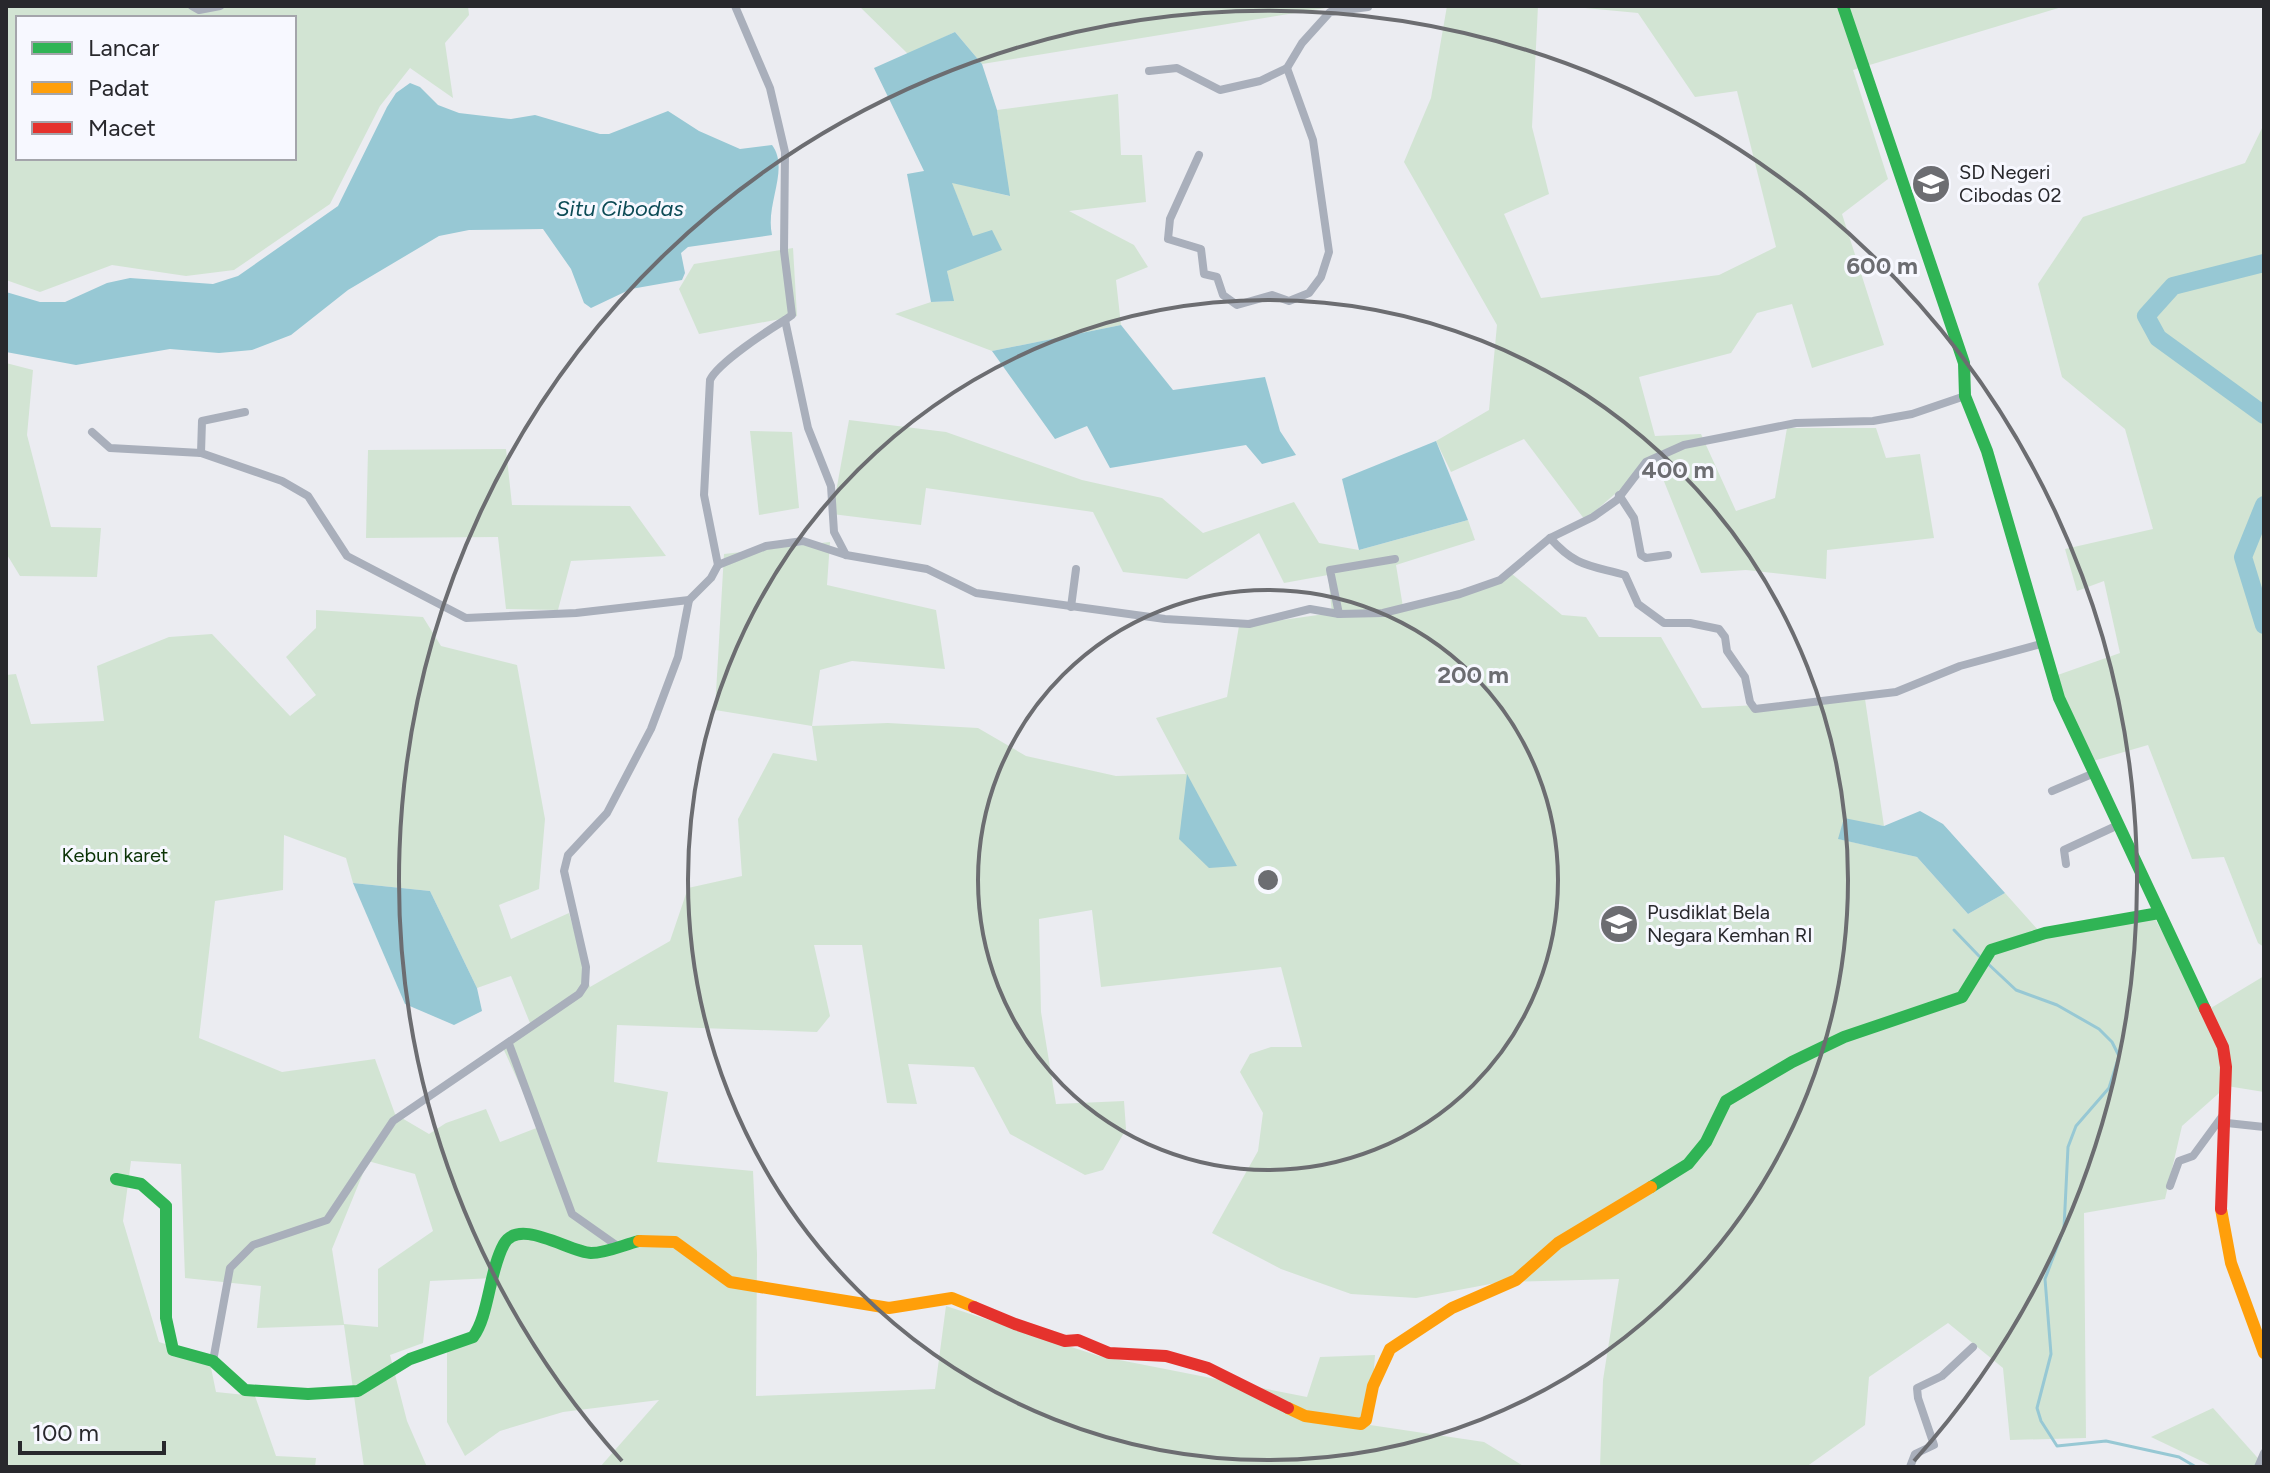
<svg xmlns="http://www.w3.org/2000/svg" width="2270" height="1473" font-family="Figtree,sans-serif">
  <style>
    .green { fill: #d2e4d3; fill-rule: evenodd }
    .water { fill: #97c8d4 }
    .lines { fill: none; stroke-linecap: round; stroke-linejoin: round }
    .stream { stroke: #97c8d4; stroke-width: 3 }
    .river { stroke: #97c8d4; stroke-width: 18 }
    .street { stroke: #a9afbb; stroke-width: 8 }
    .fast { stroke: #30b455; stroke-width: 12 }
    .slow { stroke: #ff9f0a; stroke-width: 12 }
    .jam { stroke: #e5322d; stroke-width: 12 }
    .ring { fill: none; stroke: #6c6d71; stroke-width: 4 }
    .labels { text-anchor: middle; stroke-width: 6; stroke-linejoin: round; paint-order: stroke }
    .poi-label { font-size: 20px; fill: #28282c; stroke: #f7f8ff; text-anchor: start }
    .park-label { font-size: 20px; fill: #0b3306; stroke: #f7f8ff }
    .water-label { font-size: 22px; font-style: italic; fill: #0c4b56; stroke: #f7f8ff }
    .centre { fill: #6c6d71; stroke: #f7f8ff; stroke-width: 4 }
    .ring-label { font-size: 24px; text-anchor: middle; font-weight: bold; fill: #6c6d71; stroke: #f7f8ff; stroke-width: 6; stroke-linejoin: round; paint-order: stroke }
  </style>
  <rect width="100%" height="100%" fill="#ebecf1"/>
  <g class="green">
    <path d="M6,6H468L469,15L445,43L453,98L410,68L380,106L330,204L234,270L186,276L112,265L40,292L6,280ZM18,18H294V158H18Z"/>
    <polygon points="859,6 1338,6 982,64 955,32 908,54"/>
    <polygon points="1447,6 1538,6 1532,127 1549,194 1504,214 1541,298 1719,275 1776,247 1737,91 1695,97 1638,13 1564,6 2065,6 1853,70 1888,179 1842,214 1884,345 1812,368 1792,304 1757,313 1731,353 1639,377 1655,436 1701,434 1736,511 1775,498 1787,428 1876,428 1886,458 1920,454 1934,538 1827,550 1826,579 1746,570 1701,573 1655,459 1585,520 1524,439 1451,472 1436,441 1489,410 1497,325 1404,162 1431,98"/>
    <polygon points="1118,94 1121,155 1142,155 1146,202 1069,211 1134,245 1148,267 1116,280 1121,325 992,351 895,314 931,302 953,301 947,271 973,236 951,182 1009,196 997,110"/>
    <polygon points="2264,124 2264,947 2258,943 2224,857 2192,859 2148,745 2093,761 2052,677 2120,653 2104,581 2077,591 2065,549 2153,529 2125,429 2062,377 2038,284 2083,217 2245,163"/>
    <polygon points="793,248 797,316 699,334 679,289 694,264"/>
    <polygon points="6,363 33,370 27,435 51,527 101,528 97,577 20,576 6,553"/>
    <path d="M849,420L946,432L1082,480L1162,498L1203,533L1294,502L1319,543L1359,550L1468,520L1475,540L1396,565L1403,607L1512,574L1562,615L1586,617L1599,637H1661L1702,708L1865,699L1884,826L1844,819L1839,839L1917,857L1968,914L2005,893L2038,930L2155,919L2206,1011L2264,976V1092L2227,1086L2182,1126L2165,1199L2084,1213L2086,1438L2010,1440L2003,1368L1948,1323L1869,1377L1865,1425L1806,1467H1600L1603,1380L1619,1279L1501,1282L1416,1298L1351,1294L1281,1269L1212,1233L1258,1151L1263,1113L1240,1072L1250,1054L1271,1047H1302L1281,967L1101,987L1092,910L1039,919L1041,1012L1056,1104L1124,1101L1126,1129L1103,1170L1085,1175L1010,1134L974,1067L908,1064L917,1104L887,1103L862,945H814L830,1016L817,1032L617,1025L614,1082L668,1092L657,1162L753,1171L757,1254L756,1396L935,1389L946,1306L1099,1356L1307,1397L1320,1357L1375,1355L1370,1425L1484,1442L1525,1467H600L659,1400L563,1412L500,1431L465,1456L447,1422V1343L483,1333L494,1278L430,1281L423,1343L390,1355L407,1421L427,1467H364L344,1325L257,1328L261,1286L185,1278L181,1164L131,1161L123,1221L159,1342L209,1358L216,1392L255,1396L276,1456L316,1458L315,1467H6V675L16,674L31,724L104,721L97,666L169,637L212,634L290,716L316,695L286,657L316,628V610L423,617L441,646L517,665L545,819L539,889L499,905L511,939L569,913L590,987L670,941L688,888L742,876L738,819L773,753L817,761L812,726L715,710L724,554L830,542L827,585L936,610L945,669L852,661L820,670L812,726L888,723L978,728L1026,756L1116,776L1186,774L1156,718L1227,697L1239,626L1332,613L1328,575L1284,583L1259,533L1187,579L1123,572L1093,512L926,488L921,525L832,514ZM284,835L346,858L353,883L430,891L477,988L511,976L530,1023L503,1048L539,1127L500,1142L486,1109L446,1123L429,1134L395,1114L375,1059L282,1072L199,1038L215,901L283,890ZM368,1161L415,1174L433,1231L378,1269V1327L344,1324L332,1249Z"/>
    <polygon points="750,431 792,432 799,508 759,515"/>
    <polygon points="506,449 512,505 630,506 666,556 571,561 558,610 506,609 498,537 366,538 368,450"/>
    <polygon points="2213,1408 2264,1465 2264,1467 2214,1467 2151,1437"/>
  </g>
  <g class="water">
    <polygon points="955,32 982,64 997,110 1010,196 952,183 973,236 992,230 1002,250 947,271 954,301 931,302 907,174 924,171 874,68"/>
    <path d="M410,83L420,87L438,105L459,113L511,119L535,115L600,134H609L668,111L699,131L740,149L772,145C790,169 765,204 772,235L688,247L681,253L685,273L682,280L631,289L591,308L584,303L571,269L543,229L469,230L439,236L348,290L291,335L252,350L219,353L170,349L76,365L6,352V292L40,302H65L107,283L130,278L213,284L238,276L338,206L387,107L396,93Z"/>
    <polygon points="1121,325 1173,390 1265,377 1280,431 1296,455 1262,464 1246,445 1110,468 1087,426 1055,439 992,351"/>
    <polygon points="1436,441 1468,520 1359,550 1342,479"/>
    <polygon points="1187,774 1237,866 1209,868 1179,839"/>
    <polygon points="1920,811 1943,824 2005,893 1968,914 1917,857 1838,839 1844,818 1884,826"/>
    <polygon points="353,883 430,891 477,988 482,1011 454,1025 405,1004"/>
  </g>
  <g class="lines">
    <g class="stream">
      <polyline points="1954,930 1979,956"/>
      <polyline points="1985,961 2016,990 2057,1005 2099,1029 2112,1042 2119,1056 2109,1088 2076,1126 2068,1147 2064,1228 2045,1279 2051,1354 2037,1408 2041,1421 2057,1446 2106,1441 2179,1457 2196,1467"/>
    </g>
    <g class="river">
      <polyline points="2264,263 2173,286 2146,316 2158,338 2264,415"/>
      <polyline points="2264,505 2243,557 2264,625"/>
    </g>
    <g class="street">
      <polyline points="192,6 199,10 220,6"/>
      <polyline points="735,6 770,88 785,152 784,251 792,315 785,320 808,428 831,486 834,532 846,555"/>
      <polyline points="1149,71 1177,68 1220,90 1260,81 1287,68 1302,43 1330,12 1368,7"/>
      <polyline points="1199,155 1170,219 1168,239 1201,249 1204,274 1217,277 1223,295 1237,305 1272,295 1289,301 1309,293 1321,277 1329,252 1313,140 1287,68"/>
      <polyline points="92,432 110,448 201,453 282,481 308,496 347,556 466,618 576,613 689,600"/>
      <polyline points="201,453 202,421 245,412"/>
      <polyline points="1619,495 1634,518 1641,555 1646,558 1668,555"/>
      <path d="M1550,538C1576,567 1589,565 1625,575L1638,604L1664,623H1690L1719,629L1725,637L1727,651L1745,677L1750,702L1755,709L1896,692L1960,666L2041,644"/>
      <polyline points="718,565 766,546 803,541 846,555 927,569 976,593 1165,619 1249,624 1310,609 1339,614 1383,613 1460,594 1500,580 1550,538 1593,517 1617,500 1646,462 1684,445 1796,423 1873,421 1912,414 1965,396"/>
      <polyline points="1071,607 1076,569"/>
      <polyline points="1339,614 1330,570 1395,559"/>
      <polyline points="2052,791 2092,774"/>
      <polyline points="2066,864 2064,850 2116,826"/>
      <polyline points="509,1044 572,1214 616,1245"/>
      <polyline points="2227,1123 2264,1127"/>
      <polyline points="2170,1186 2179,1161 2193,1156 2226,1111"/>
      <path d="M213,1361L230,1268L253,1245L327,1220L393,1121L579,994L585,985L586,967L564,871L568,855L607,813L651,729L678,657L689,600L711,578L718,565L704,495L710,380C718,363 767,331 785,320"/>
      <polyline points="1910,1467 1915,1454 1934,1445 1918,1398 1917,1388 1942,1376 1973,1347"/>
      <polyline points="2258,1467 2264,1453"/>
    </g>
    <g class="fast">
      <polyline points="1843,6 1964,363 1965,396 1987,451 2059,698 2205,1009"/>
      <path d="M116,1179L141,1184L166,1206V1318L173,1350L213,1361L245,1390L308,1394L358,1391L410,1359L473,1337C489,1316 489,1271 504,1244C519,1217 569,1252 591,1253C607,1253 623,1245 639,1241"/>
      <polyline points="1651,1187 1688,1164 1706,1142 1726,1101 1792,1062 1844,1037 1962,997 1991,950 2045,933 2159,913"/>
    </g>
    <g class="slow">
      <polyline points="2221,1209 2231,1263 2264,1353"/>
      <polyline points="639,1241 675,1242 730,1282 889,1308 952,1298 974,1307"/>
      <polyline points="1288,1408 1305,1416 1361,1424 1366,1420 1373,1386 1390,1349 1452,1308 1516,1280 1558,1243 1651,1187"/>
    </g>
    <g class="jam">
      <polyline points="2205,1009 2223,1047 2226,1067 2221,1209"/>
      <polyline points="974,1307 1015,1324 1065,1341 1078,1340 1109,1353 1166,1356 1208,1368 1288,1408"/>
    </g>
  </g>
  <g class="ring">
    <circle cx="1268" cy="880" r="290"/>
    <circle cx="1268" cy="880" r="580"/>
    <path d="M622 1461A869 869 0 1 1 1914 1461"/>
  </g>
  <defs>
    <g id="school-disc" transform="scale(2)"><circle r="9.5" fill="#6c6d71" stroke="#f7f8ff"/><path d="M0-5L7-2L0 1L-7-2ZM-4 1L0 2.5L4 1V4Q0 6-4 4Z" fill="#fff"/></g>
  </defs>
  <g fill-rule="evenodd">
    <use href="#school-disc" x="1931" y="184"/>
    <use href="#school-disc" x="1619" y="924"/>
  </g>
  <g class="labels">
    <g class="poi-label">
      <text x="1959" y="179">SD Negeri<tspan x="1959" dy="23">Cibodas 02</tspan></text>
      <text x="1647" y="919">Pusdiklat Bela<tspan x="1647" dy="23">Negara Kemhan RI</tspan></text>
    </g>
    <g class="park-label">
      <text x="115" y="862">Kebun karet</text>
    </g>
    <g class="water-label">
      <text x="620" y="216">Situ Cibodas</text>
    </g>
  </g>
  <circle cx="1268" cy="880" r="12" class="centre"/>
  <g class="ring-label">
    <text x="1882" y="274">600 m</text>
    <text x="1678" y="478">400 m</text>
    <text x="1473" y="683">200 m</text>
  </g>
  <rect width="2270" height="1473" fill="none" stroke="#28282c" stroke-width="16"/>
  <rect x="16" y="16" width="280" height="144" fill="#f7f8ff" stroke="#a4a5ab" stroke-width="2"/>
  <rect x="32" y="42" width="40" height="12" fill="#30b455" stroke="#a4a5ab" stroke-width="2"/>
  <text x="88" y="56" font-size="24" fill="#28282c">Lancar</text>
  <rect x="32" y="82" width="40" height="12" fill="#ff9f0a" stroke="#a4a5ab" stroke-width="2"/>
  <text x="88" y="96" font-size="24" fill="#28282c">Padat</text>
  <rect x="32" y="122" width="40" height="12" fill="#e5322d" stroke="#a4a5ab" stroke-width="2"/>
  <text x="88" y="136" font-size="24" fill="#28282c">Macet</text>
  <path d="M20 1441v12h144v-12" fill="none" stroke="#28282c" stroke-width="4"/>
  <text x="32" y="1441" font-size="24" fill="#28282c" stroke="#f7f8ff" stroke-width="6" paint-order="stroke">100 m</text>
</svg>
